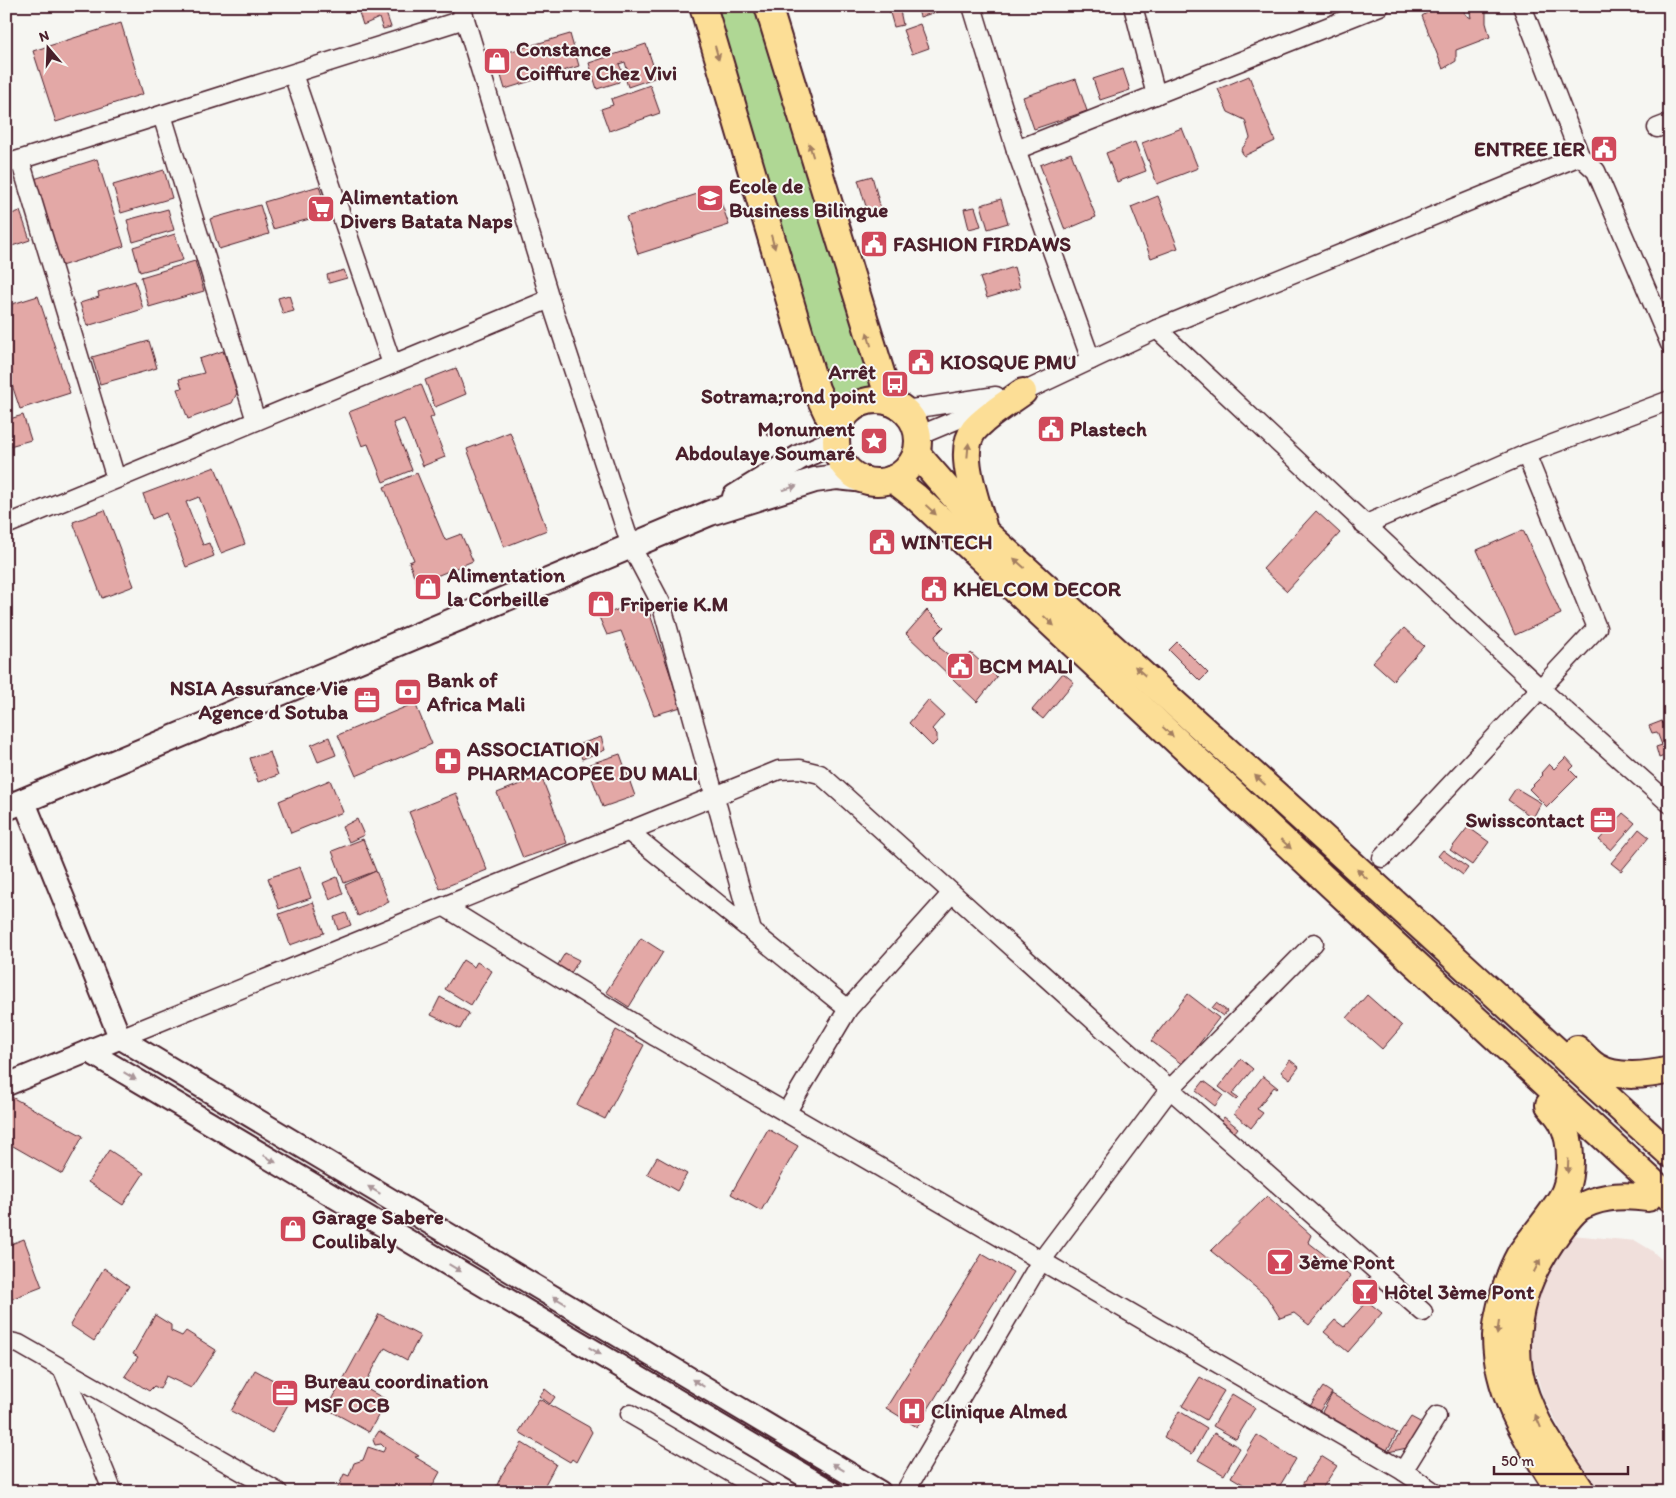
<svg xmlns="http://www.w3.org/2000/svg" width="1676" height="1498" font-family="Itim,sans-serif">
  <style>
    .built { fill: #f0dfdb }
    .green { fill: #afd794; stroke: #7c7b60 }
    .building { fill: #e3a8a6; stroke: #4a1f2b }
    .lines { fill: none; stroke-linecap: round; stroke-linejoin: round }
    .minor-casing { stroke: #4a1f2b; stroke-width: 21 }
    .tertiary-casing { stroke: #4a1f2b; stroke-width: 25 }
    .secondary-casing { stroke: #4a1f2b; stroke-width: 28 }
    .primary-casing { stroke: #4a1f2b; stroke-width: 30 }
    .minor { stroke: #f6f6f2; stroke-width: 18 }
    .tertiary { stroke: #f6f6f2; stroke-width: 21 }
    .secondary { stroke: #f6f6f2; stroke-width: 24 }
    .primary { stroke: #fcde96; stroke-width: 26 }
    .oneway { fill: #a37e60 }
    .oneway2 { fill: #a99598 }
    .labels { text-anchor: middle; stroke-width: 4; stroke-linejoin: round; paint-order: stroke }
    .poi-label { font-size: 21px; font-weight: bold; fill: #4a1f2b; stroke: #f6f6f2; text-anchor: start }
  </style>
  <rect width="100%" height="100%" fill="#f6f6f2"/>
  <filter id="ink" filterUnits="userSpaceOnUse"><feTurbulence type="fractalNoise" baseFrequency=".02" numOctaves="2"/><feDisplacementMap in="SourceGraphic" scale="10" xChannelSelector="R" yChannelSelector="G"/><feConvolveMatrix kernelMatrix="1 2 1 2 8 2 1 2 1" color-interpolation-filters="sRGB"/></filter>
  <g filter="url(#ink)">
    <polygon class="built" points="1572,1235 1636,1241 1651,1250 1670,1267 1670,1492 1600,1492 1562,1433 1543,1397 1532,1359 1532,1318 1543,1281"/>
    <polygon class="green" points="711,6 758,6 871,388 847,397 833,410"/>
    <g class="building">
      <polygon points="357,6 380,6 381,10 385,10 391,27 383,29 379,18 363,25"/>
      <polygon points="888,6 899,6 903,25 894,27"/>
      <polygon points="917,6 955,6 920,17"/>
      <polygon points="1438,6 1461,6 1466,15 1471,18 1469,6 1486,6 1486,23 1490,37 1456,50 1456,61 1443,69 1422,16"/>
      <polygon points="121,23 143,94 56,122 33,51"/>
      <polygon points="920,24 929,48 912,54 903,30"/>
      <polygon points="570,34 579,66 505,89 495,56"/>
      <polygon points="646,44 657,77 628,87 625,77 629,76 625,62 619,64 622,71 616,73 619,82 597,89 589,63"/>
      <polygon points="1123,69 1130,90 1100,100 1093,79"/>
      <polygon points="1249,76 1275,141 1244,156 1241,150 1250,138 1245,120 1228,112 1218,89"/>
      <polygon points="1076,79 1087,111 1034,129 1023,97"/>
      <polygon points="650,85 660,113 609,131 601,109 613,105 611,99"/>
      <polygon points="1182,128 1198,168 1157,184 1142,143"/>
      <polygon points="1135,142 1146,171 1117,182 1106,153"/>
      <polygon points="1071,153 1096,217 1065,230 1040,165"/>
      <polygon points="97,159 124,246 58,267 31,180"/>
      <polygon points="164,170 172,198 121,213 113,185"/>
      <polygon points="872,176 881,209 868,213 858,180"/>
      <polygon points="319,186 328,214 273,229 264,202"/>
      <polygon points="716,188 729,225 638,254 626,217"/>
      <polygon points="1158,196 1178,248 1151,258 1131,207"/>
      <polygon points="1001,199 1008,223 988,229 981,205"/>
      <polygon points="260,205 269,234 219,249 210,219"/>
      <polygon points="975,207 981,226 969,229 964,209"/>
      <polygon points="168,209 174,230 133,242 127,220"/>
      <polygon points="20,211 30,240 6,248 6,216"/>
      <polygon points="175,234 183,260 140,272 133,247"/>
      <polygon points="195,261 204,291 149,307 141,277"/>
      <polygon points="1014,267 1020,288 987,298 980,278"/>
      <polygon points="344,270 347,278 329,283 327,275"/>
      <polygon points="135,281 143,309 87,326 80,303 99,297 98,292"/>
      <polygon points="289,295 294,311 283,314 278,298"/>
      <polygon points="38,296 70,393 20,409 6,367 6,306"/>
      <polygon points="149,341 157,368 100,384 92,357"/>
      <polygon points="223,351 238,391 232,403 188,419 177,389 182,388 179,379 204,373 199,359"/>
      <polygon points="456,368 466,394 435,407 425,380"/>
      <polygon points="421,384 434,416 430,418 445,457 423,466 404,419 393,423 412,470 383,482 368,444 362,446 349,412"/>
      <polygon points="23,415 31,440 6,447 6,420"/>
      <polygon points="773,422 777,433 768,436 764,425"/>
      <polygon points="510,432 547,530 504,547 467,449"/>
      <polygon points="215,467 245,544 221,553 199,497 186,502 203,545 209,543 214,556 186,567 166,513 152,519 143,494"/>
      <polygon points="417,473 445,540 461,534 473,561 417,584 409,562 414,560 384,487"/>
      <polygon points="105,510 134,586 102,598 73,522"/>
      <polygon points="1316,511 1340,533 1287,591 1263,569"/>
      <polygon points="1523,530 1561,614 1515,635 1477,550"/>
      <polygon points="634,603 650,614 681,707 654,715 621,631 607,635 599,617"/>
      <polygon points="927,610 944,627 935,636 940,648 961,665 971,653 997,677 977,702 906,634"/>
      <polygon points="1404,628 1424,646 1393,680 1373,662"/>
      <polygon points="1177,642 1208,673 1200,681 1169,650"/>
      <polygon points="1063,673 1074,682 1043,719 1032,710"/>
      <polygon points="928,700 944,715 932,729 937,734 937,741 932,746 909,723"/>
      <polygon points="415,703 432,744 356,776 338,735"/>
      <polygon points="1662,721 1663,724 1670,722 1670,754 1659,758 1656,747 1662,745 1657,732 1652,733 1649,726"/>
      <polygon points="329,737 336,755 318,762 311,745"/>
      <polygon points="601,737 605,750 582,759 577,745"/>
      <polygon points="270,752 278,775 258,782 250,758"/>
      <polygon points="620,754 635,796 603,807 587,765"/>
      <polygon points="1566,757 1574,766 1570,770 1577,777 1547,807 1529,789 1543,775 1541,773 1549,764 1554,769"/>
      <polygon points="541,776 567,843 523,858 497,793"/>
      <polygon points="330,780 343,812 291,833 279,801"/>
      <polygon points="1516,788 1541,803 1533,818 1508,800"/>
      <polygon points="456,793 487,870 440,889 409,812"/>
      <polygon points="1623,813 1635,823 1611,850 1599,840"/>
      <polygon points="357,819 364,835 349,842 342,827"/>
      <polygon points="1468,827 1489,842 1472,865 1450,850"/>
      <polygon points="1639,829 1649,837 1621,871 1611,863"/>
      <polygon points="363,839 376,871 344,883 332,851"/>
      <polygon points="1443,850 1468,868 1463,875 1438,856"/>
      <polygon points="300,867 311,898 279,909 268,878"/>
      <polygon points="376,871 389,902 358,916 345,885"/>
      <polygon points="337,877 343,894 330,900 323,883"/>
      <polygon points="313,902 324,933 290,945 279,914"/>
      <polygon points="346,913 351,925 338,930 334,917"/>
      <polygon points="641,938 663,952 629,1007 606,992"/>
      <polygon points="565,953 579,960 569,976 556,968"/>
      <polygon points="463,960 474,967 477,962 492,971 471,1005 445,989"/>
      <polygon points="1188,994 1219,1018 1183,1065 1151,1041"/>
      <polygon points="1367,995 1402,1026 1382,1049 1347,1018"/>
      <polygon points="440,997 469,1013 460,1029 431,1015"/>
      <polygon points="1216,1003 1227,1011 1223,1016 1212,1008"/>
      <polygon points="616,1030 644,1045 605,1119 577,1105"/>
      <polygon points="1241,1059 1253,1069 1232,1094 1238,1098 1236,1100 1219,1087"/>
      <polygon points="1290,1060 1299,1067 1290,1079 1281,1072"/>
      <polygon points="1263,1076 1278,1088 1277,1089 1274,1087 1257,1109 1263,1113 1251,1128 1234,1114"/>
      <polygon points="1204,1081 1223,1095 1215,1106 1196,1091"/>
      <polygon points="6,1094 83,1136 62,1174 6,1142"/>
      <polygon points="1224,1117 1238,1128 1232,1136 1218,1126"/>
      <polygon points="768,1129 798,1146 761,1211 731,1194"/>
      <polygon points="109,1150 144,1173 123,1205 88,1182"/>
      <polygon points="657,1157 687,1174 677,1191 647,1174"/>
      <polygon points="1267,1196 1311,1235 1308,1242 1351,1276 1309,1325 1294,1313 1280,1318 1266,1296 1211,1251"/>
      <polygon points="24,1239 42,1287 6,1301 6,1246"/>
      <polygon points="982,1254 1013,1272 917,1427 886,1408"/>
      <polygon points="104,1268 129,1286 94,1341 70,1325"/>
      <polygon points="1364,1281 1374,1288 1362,1303 1352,1295"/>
      <polygon points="1367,1301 1382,1313 1348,1352 1324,1332 1335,1320 1344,1327"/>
      <polygon points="379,1314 420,1336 407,1360 385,1348 363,1387 387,1400 369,1432 327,1409"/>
      <polygon points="155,1315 171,1325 171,1331 182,1336 186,1331 216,1350 191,1388 166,1376 160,1389 154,1386 149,1391 125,1376 138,1357 133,1354"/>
      <polygon points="255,1370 295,1392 272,1433 231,1411"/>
      <polygon points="1200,1377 1224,1391 1206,1420 1182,1406"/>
      <polygon points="1323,1387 1332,1393 1319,1412 1310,1406"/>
      <polygon points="545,1389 555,1397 550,1404 539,1396"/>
      <polygon points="1232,1394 1255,1408 1236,1439 1213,1426"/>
      <polygon points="1332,1394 1397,1433 1387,1450 1322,1412"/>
      <polygon points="539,1399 589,1427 592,1432 576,1462 572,1459 570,1462 519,1432"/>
      <polygon points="1179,1411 1207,1428 1192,1454 1164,1437"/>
      <polygon points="1411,1417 1422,1423 1407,1448 1388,1452"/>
      <polygon points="379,1431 419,1456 415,1457 440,1472 429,1492 336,1492 344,1474 349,1476 354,1463 363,1460 368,1447 383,1452 385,1448 381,1444 375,1445 373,1440"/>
      <polygon points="1214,1433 1240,1448 1224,1475 1198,1460"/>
      <polygon points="1257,1435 1296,1459 1276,1492 1256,1492 1231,1477"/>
      <polygon points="522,1443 556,1464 541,1492 494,1492 501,1476"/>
      <polygon points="1321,1456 1337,1466 1323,1487 1330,1492 1297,1492"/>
      <polygon points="1360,1486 1370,1492 1357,1492"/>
    </g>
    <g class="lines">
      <g class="minor-casing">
        <g id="minor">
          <polyline points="461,6 550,299 631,546 661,603 752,931"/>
          <polyline points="972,6 1016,150 1091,360"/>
          <polyline points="1133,6 1156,95"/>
          <polyline points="1522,6 1580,156 1596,171 1670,344"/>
          <polyline points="293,74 392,364"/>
          <polyline points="162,115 256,421"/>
          <polyline points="1657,128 1670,123"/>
          <polyline points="1016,150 1380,6"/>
          <polyline points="20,160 116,479"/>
          <polyline points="6,164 465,19"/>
          <polyline points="1157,329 1542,690 1670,804"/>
          <polyline points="905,410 996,396"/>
          <polyline points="918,436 1023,392 1157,329 1580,156"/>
          <polyline points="6,525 550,299"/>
          <polyline points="1364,525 1526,454 1670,400"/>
          <polyline points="628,831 848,1009"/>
          <polyline points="1382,858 1597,628 1526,454"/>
          <polyline points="445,907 656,1037 1403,1471 1434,1492"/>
          <polyline points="120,1038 779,770 800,769 820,774 1170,1089 1423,1312"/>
          <polyline points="786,1113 848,1009 952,893"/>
          <polyline points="6,1341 19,1344 278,1492"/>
          <polyline points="63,1370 113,1492"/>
          <polyline points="630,1414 764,1492"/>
          <polyline points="1403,1471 1437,1416"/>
          <polyline points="905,1492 1041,1261 1170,1089 1314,943"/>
        </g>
      </g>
      <g class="tertiary-casing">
        <g id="tertiary">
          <polyline points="24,801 120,1038 880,1492"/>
          <polyline points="88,1051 832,1492"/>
          <polyline points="6,1085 120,1038"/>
        </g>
      </g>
      <g class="secondary-casing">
        <g id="secondary">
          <polyline points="735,497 800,457 836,441"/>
          <polyline points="6,808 710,513 815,480 837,477 865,480"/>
        </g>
      </g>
      <g class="primary-casing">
        <g id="primary">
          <polyline points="703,6 816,389 837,434"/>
          <polyline points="768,6 890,402"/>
          <circle cx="877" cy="441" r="41"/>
          <polyline points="917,454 985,532 1296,813 1670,1154"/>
          <polyline points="893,479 916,497 1391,941 1670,1198"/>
          <path d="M983,526C977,501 956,452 974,430C987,415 1008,403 1023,392"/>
          <path d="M1577,1049C1583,1055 1590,1063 1597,1067C1616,1079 1649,1075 1670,1070"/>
          <path d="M1549,1105C1554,1111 1560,1117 1563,1124C1572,1142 1572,1172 1565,1191C1558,1208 1531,1238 1519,1256C1508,1276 1497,1313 1496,1336C1496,1395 1530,1444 1560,1492"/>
          <path d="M1582,1492C1558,1455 1527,1416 1519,1371C1511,1318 1527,1274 1558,1232C1565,1223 1574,1209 1584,1205C1605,1195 1626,1195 1648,1198"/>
        </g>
      </g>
      <use href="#minor" class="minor"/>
      <use href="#tertiary" class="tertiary"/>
      <use href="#secondary" class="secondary"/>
      <use href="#primary" class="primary"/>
    </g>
    <defs><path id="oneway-solid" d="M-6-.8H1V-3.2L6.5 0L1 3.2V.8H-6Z" transform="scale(1.25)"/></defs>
    <g class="oneway">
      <use href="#oneway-solid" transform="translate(717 53) rotate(74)"/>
      <use href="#oneway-solid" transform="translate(811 150) rotate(-107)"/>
      <use href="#oneway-solid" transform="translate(773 242) rotate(74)"/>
      <use href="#oneway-solid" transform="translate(869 339) rotate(-107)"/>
      <use href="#oneway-solid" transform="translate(968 450) rotate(-85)"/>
      <use href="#oneway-solid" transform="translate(931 510) rotate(43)"/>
      <use href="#oneway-solid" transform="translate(1019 563) rotate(-138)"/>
      <use href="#oneway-solid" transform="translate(1049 621) rotate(43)"/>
      <use href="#oneway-solid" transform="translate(1140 671) rotate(-138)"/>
      <use href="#oneway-solid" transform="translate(1168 732) rotate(43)"/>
      <use href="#oneway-solid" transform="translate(1260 780) rotate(-138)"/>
      <use href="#oneway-solid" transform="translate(1286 844) rotate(43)"/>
      <use href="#oneway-solid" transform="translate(1362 874) rotate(-137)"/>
      <use href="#oneway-solid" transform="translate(1568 1166) rotate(93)"/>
      <use href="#oneway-solid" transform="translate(1537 1266) rotate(-63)"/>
      <use href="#oneway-solid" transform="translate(1498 1328) rotate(98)"/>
      <use href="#oneway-solid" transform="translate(1538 1421) rotate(-113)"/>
    </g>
    <g class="oneway2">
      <use href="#oneway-solid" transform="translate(790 488) rotate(-17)"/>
      <use href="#oneway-solid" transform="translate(130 1076) rotate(31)"/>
      <use href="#oneway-solid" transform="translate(270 1159) rotate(31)"/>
      <use href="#oneway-solid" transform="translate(374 1190) rotate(-149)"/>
      <use href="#oneway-solid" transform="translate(455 1268) rotate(31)"/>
      <use href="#oneway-solid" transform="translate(559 1300) rotate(-149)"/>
      <use href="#oneway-solid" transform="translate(595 1351) rotate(31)"/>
      <use href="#oneway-solid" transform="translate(698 1383) rotate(-149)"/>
      <use href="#oneway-solid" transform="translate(838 1467) rotate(-149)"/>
    </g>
  </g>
  <defs>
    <g id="shop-square" transform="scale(1.4375)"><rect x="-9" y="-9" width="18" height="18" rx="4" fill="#d1495b" stroke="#f6f6f2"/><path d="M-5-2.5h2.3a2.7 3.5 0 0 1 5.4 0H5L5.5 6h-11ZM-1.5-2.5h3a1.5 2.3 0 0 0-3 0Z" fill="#fff"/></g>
    <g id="civic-square" transform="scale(1.4375)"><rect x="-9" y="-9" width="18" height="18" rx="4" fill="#d1495b" stroke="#f6f6f2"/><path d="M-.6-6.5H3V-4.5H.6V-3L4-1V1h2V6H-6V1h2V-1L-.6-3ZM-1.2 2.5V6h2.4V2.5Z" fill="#fff"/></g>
    <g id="school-square" transform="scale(1.4375)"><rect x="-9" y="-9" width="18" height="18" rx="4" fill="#d1495b" stroke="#f6f6f2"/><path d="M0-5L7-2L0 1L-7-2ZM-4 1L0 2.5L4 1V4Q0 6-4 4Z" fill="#fff"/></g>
    <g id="supermarket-square" transform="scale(1.4375)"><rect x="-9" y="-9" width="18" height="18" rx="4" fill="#d1495b" stroke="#f6f6f2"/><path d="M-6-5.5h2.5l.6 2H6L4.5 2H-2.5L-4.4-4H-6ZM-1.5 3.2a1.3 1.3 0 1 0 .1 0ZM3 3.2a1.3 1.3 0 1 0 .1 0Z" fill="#fff"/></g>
    <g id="bus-square" transform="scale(1.4375)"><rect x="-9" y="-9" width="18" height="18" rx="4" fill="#d1495b" stroke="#f6f6f2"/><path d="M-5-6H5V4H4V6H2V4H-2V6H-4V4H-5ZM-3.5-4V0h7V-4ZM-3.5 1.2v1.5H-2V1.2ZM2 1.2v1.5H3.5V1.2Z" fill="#fff"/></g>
    <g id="sight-square" transform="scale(1.4375)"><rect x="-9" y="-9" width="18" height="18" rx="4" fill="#d1495b" stroke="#f6f6f2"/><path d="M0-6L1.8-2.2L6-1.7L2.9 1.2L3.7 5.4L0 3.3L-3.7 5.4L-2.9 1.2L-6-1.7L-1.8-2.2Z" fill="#fff"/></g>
    <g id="bank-square" transform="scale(1.4375)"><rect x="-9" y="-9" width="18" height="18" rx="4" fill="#d1495b" stroke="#f6f6f2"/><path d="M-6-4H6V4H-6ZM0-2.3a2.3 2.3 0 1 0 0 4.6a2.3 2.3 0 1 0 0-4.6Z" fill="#fff"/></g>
    <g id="office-square" transform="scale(1.4375)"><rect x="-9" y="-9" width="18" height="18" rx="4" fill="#d1495b" stroke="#f6f6f2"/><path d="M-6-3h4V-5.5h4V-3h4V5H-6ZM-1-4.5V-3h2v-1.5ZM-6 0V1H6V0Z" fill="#fff"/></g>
    <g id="pharmacy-square" transform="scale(1.4375)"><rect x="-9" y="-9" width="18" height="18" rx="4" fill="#d1495b" stroke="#f6f6f2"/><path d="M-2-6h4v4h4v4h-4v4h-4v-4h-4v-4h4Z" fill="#fff"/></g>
    <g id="bar-square" transform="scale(1.4375)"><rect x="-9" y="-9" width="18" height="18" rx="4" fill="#d1495b" stroke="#f6f6f2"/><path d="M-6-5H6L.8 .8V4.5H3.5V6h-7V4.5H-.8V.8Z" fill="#fff"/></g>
    <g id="hospital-square" transform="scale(1.4375)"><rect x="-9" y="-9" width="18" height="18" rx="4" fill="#d1495b" stroke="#f6f6f2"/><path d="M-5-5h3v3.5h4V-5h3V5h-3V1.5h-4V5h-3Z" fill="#fff"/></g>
  </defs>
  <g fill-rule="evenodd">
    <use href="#shop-square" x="497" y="61"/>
    <use href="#civic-square" x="1604" y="149"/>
    <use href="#school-square" x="710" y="198"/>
    <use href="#supermarket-square" x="321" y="209"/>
    <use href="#civic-square" x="874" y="244"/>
    <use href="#civic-square" x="921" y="362"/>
    <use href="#bus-square" x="895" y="384"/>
    <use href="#civic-square" x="1051" y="429"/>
    <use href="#sight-square" x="874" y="441"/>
    <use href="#civic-square" x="882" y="542"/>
    <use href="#shop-square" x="428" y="587"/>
    <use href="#civic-square" x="934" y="589"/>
    <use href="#shop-square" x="601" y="604"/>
    <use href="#civic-square" x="960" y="666"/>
    <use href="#bank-square" x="408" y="692"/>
    <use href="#office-square" x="367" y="700"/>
    <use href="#pharmacy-square" x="448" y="761"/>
    <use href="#office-square" x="1603" y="820"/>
    <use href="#shop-square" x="293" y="1229"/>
    <use href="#bar-square" x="1280" y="1262"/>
    <use href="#bar-square" x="1365" y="1292"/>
    <use href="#office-square" x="285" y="1393"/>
    <use href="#hospital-square" x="912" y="1411"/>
  </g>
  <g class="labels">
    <g class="poi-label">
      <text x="516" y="56">Constance<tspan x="516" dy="24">Coiffure Chez Vivi</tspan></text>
      <text x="1585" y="156" text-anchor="end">ENTREE IER</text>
      <text x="729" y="193">Ecole de<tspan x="729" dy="24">Business Bilingue</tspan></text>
      <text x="340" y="204">Alimentation<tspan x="340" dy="24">Divers Batata Naps</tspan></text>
      <text x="893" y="251">FASHION FIRDAWS</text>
      <text x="940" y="369">KIOSQUE PMU</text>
      <text x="876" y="379" text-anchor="end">Arrêt<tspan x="876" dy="24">Sotrama;rond point</tspan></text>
      <text x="855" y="436" text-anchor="end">Monument<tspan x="855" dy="24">Abdoulaye Soumaré</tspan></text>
      <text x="1070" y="436">Plastech</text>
      <text x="901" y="549">WINTECH</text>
      <text x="447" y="582">Alimentation<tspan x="447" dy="24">la Corbeille</tspan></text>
      <text x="953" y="596">KHELCOM DECOR</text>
      <text x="620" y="611">Friperie K.M</text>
      <text x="979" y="673">BCM MALI</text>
      <text x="427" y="687">Bank of<tspan x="427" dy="24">Africa Mali</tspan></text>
      <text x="348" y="695" text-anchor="end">NSIA Assurance Vie<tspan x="348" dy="24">Agence d Sotuba</tspan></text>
      <text x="467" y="756">ASSOCIATION<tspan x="467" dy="24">PHARMACOPEE DU MALI</tspan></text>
      <text x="1584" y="827" text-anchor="end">Swisscontact</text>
      <text x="312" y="1224">Garage Sabere<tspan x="312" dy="24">Coulibaly</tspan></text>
      <text x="1299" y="1269">3ème Pont</text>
      <text x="1384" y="1299">Hôtel 3ème Pont</text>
      <text x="304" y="1388">Bureau coordination<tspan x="304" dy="24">MSF OCB</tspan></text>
      <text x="931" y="1418">Clinique Almed</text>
    </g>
  </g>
  <rect width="1676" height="1498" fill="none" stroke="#f6f6f2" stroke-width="25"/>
  <rect x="12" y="12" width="1651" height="1473" fill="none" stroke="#4a1f2b" stroke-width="2" filter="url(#ink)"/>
  <g transform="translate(48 48) rotate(341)" stroke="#f6f6f2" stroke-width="4" paint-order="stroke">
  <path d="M0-4L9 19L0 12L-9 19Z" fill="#4a1f2b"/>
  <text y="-8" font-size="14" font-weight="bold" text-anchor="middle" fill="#4a1f2b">N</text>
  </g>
  <path d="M1494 1466v8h134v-8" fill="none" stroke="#4a1f2b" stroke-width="2.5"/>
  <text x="1501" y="1466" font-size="15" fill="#4a1f2b" stroke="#f6f6f2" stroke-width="4" paint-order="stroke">50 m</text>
</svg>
